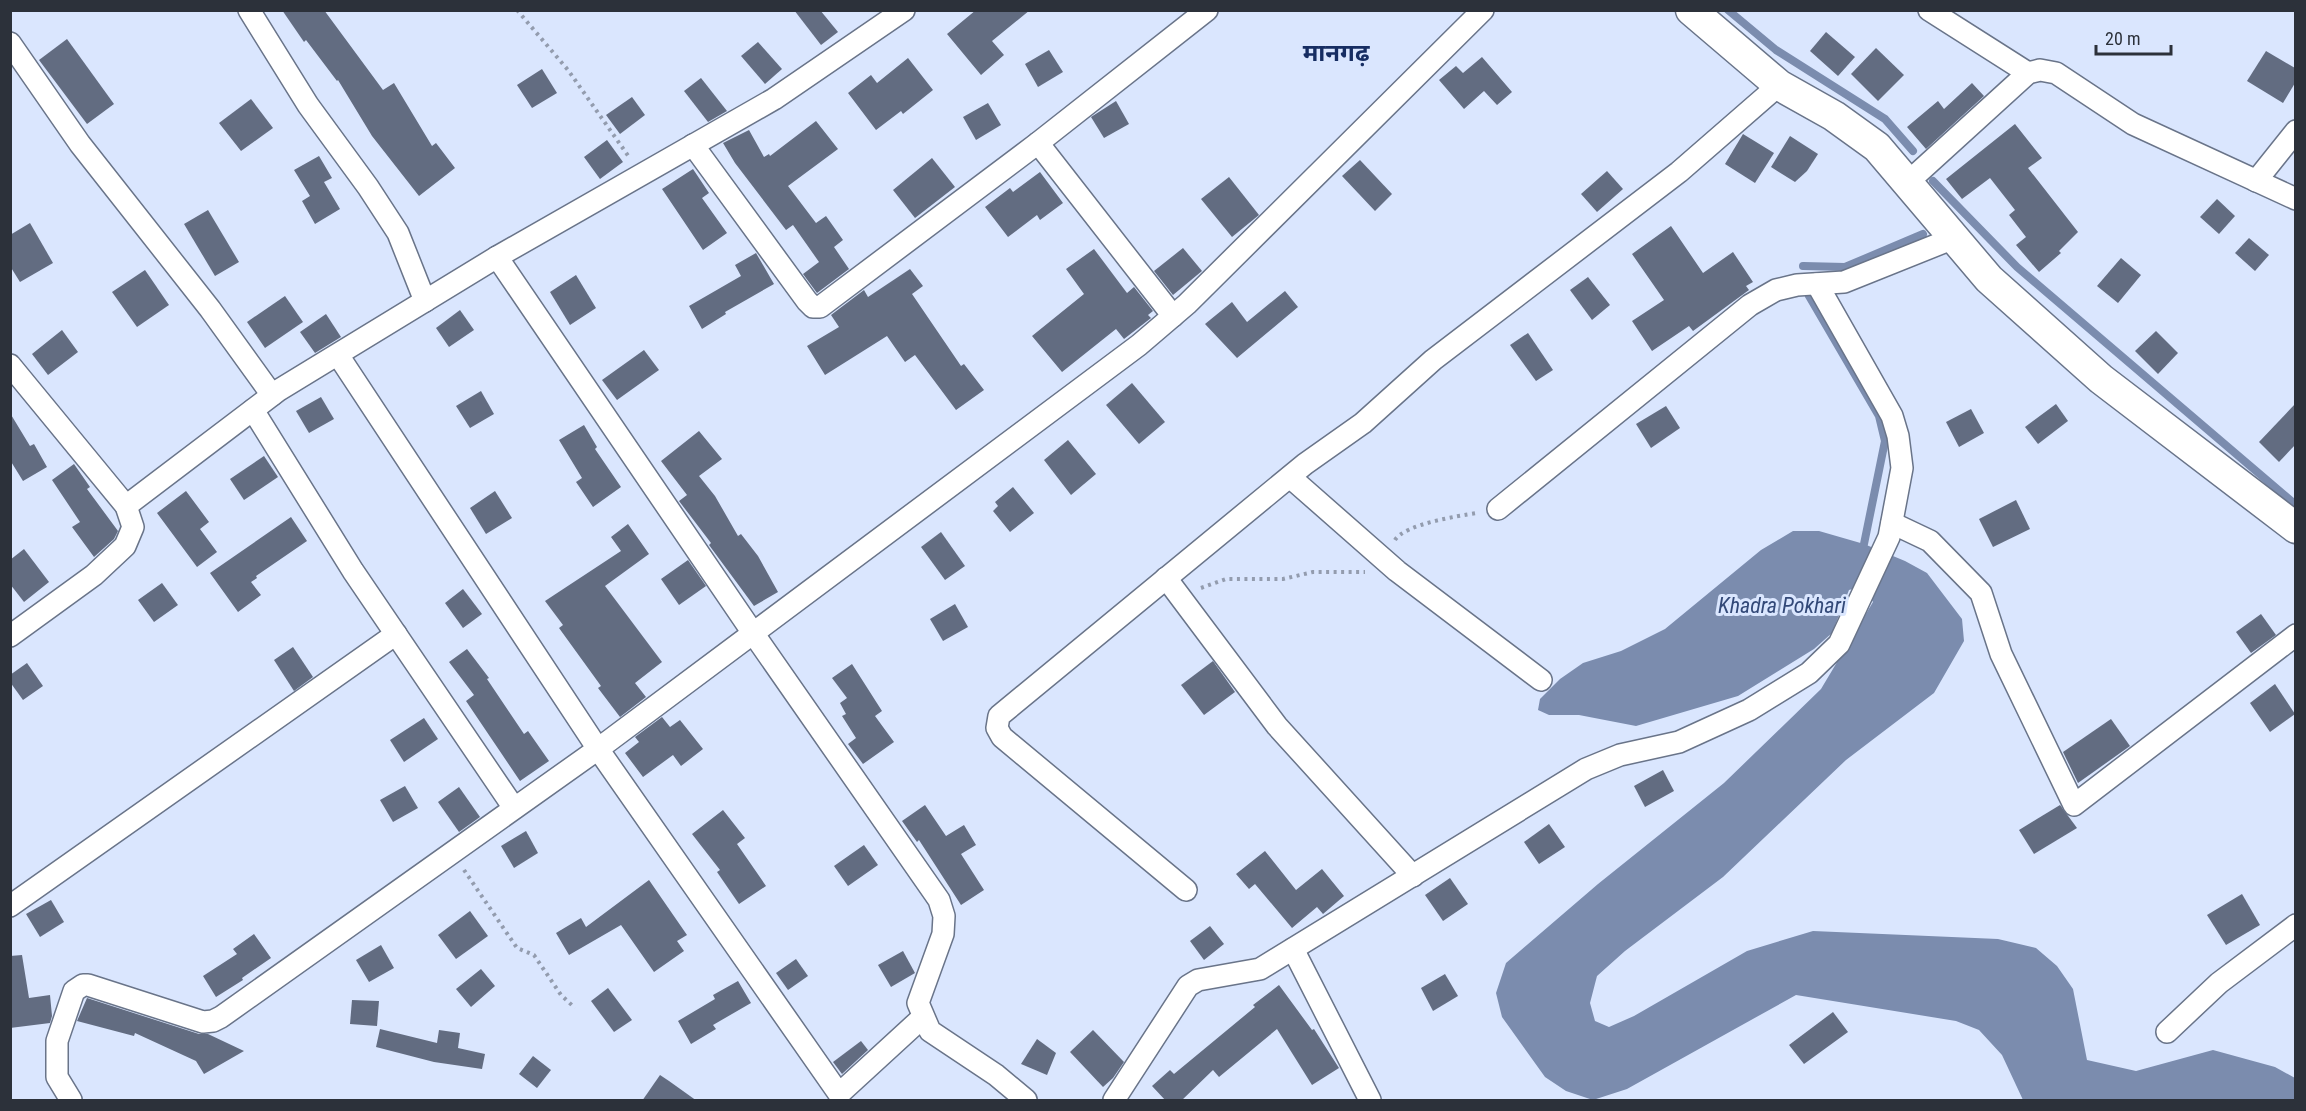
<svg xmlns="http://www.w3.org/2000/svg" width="2306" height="1111" font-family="'Roboto Condensed','Noto Sans Devanagari',sans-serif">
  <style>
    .water { fill: #7b8cae }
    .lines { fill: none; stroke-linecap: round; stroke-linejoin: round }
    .stream { stroke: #7b8cae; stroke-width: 8 }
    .building { fill: #626c81 }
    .street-casing { stroke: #697489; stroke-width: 24 }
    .secondary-casing { stroke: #697489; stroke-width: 33 }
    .path { stroke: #939cae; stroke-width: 4; stroke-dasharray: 3 4.5; stroke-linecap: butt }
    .street { stroke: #fff; stroke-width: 21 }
    .secondary { stroke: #fff; stroke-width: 30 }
    .labels { text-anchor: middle; stroke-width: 6; stroke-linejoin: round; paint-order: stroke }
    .water-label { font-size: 22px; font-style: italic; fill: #334978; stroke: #dae6fe }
    .quarter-label { font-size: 24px; font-weight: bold; fill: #162d62; stroke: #dae6fe }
  </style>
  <rect width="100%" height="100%" fill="#dae6fe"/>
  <polygon class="water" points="1793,531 1819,531 1864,544 1905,561 1927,573 1962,619 1964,641 1934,693 1846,760 1723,877 1625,951 1597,976 1590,1003 1595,1021 1609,1027 1634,1016 1747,951 1813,931 1998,939 2036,948 2057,966 2073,989 2087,1060 2136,1071 2213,1050 2275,1067 2295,1078 2295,1100 2023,1100 2002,1055 1979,1030 1956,1021 1796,995 1627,1089 1593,1100 1566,1091 1545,1077 1502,1017 1496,993 1506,963 1598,884 1724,783 1821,689 1873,602 1863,586 1849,590 1832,633 1814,649 1738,696 1636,726 1579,715 1549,715 1538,710 1540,699 1560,679 1583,663 1621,651 1665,629 1761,550"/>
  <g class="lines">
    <g class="stream">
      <polyline points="1728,10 1776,50 1885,119 1913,151"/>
      <polyline points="1933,181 2017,267 2296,505"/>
      <polyline points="1803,266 1845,267 1923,234"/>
      <polyline points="1809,296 1879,416 1885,441 1864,544"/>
    </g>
  </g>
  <g class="building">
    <polygon points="282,10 324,10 383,90 394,83 432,146 436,143 455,168 419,196 372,136 338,80 337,81 306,40 304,42"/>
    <polygon points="794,10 820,10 838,32 821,45"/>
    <polygon points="976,10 1030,10 992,41 1004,55 981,75 947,34"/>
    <polygon points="1826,32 1855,57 1838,76 1810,51"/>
    <polygon points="67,39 114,104 87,124 39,60"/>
    <polygon points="758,42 782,69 765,84 741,56"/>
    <polygon points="1876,48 1904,75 1878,101 1851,74"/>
    <polygon points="1049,50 1063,72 1038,87 1025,64"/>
    <polygon points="2266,51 2295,68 2295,83 2283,103 2247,81"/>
    <polygon points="1482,57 1512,92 1497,105 1484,91 1464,109 1439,80 1456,66 1463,73"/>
    <polygon points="908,58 933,90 903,114 901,111 876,130 848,93 871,75 877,83"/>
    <polygon points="542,69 557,93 532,108 517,85"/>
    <polygon points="701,78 727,111 708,122 684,91"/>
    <polygon points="1972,83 1984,96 1926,149 1907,127 1938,101 1944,109"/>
    <polygon points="632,97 645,115 620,134 606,115"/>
    <polygon points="251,99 273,128 241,151 219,123"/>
    <polygon points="1116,101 1129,124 1104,138 1091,117"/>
    <polygon points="988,103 1001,125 976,140 963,117"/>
    <polygon points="816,121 838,149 788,186 816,223 826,216 843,240 834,247 849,269 817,293 803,274 819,262 793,225 786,230 735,163 723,143 749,130 764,157 769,154 770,156"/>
    <polygon points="2015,124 2042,158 2028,168 2078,232 2059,251 2061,253 2039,272 2016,245 2026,237 2009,215 2015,210 1990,178 1962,199 1946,179"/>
    <polygon points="1743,134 1774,153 1755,183 1725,164"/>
    <polygon points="1790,136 1818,154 1807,171 1795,182 1771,167"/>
    <polygon points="607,140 623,162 600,179 584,157"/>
    <polygon points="319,156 332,178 324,182 340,209 315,224 302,201 310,196 294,170"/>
    <polygon points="932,158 955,187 915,218 893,190"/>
    <polygon points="1360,160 1392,194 1375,211 1342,176"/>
    <polygon points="693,169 709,193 702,198 727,233 703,250 662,189"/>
    <polygon points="1607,171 1623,189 1597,212 1581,194"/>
    <polygon points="1040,172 1063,203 1040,220 1037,215 1008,237 985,207 1010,188 1013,192"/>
    <polygon points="1229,177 1259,215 1232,237 1201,199"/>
    <polygon points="2217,199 2235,216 2219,234 2200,217"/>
    <polygon points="208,210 239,262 215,276 184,224"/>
    <polygon points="30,223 53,263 20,282 10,266 10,235"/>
    <polygon points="1671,226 1703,273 1733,252 1753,282 1746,286 1749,290 1693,331 1689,326 1652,351 1632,321 1664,300 1632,254"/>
    <polygon points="2249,238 2269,255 2255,271 2235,253"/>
    <polygon points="1183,248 1202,271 1173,295 1154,271"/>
    <polygon points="1094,249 1127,293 1134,287 1153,311 1148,315 1151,318 1124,339 1116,329 1062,372 1032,336 1084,294 1066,269"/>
    <polygon points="756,253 774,284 725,312 726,314 702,329 689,306 741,276 735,265"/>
    <polygon points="2121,258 2141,275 2118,303 2097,286"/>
    <polygon points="910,269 923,286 912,294 961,366 964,364 984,390 956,410 915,355 905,362 887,336 825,375 807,346 839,327 831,315 864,290 868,297"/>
    <polygon points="145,270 169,305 137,327 112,292"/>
    <polygon points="576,275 596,308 570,325 550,292"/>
    <polygon points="1588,277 1610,305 1592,320 1570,290"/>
    <polygon points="1285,291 1298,307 1237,358 1205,324 1232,302 1247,322"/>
    <polygon points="285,296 303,322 265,348 247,322"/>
    <polygon points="460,310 474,330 449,347 436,328"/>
    <polygon points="326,314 341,337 315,353 300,332"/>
    <polygon points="62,330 78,352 48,375 32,354"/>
    <polygon points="2156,331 2178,353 2158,374 2135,351"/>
    <polygon points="1528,333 1553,370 1536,381 1510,345"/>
    <polygon points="644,350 659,370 617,400 602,380"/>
    <polygon points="1132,383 1165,422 1139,444 1106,405"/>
    <polygon points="481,391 494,414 470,428 456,406"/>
    <polygon points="321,397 334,419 309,433 296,411"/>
    <polygon points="2056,404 2068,421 2038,444 2025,427"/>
    <polygon points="2295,404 2295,445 2279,462 2259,442"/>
    <polygon points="1666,406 1680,428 1651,448 1636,424"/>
    <polygon points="1971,409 1984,433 1959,447 1946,422"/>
    <polygon points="10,413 30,446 34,444 47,467 23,481 10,460"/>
    <polygon points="584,425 597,447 595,449 621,487 593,507 576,482 582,478 559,440"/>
    <polygon points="699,431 722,459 699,476 715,496 738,536 741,534 758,556 778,592 754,606 709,545 711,543 679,501 687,495 661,461"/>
    <polygon points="1068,440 1096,474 1071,495 1044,460"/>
    <polygon points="264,456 278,477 244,500 230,479"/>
    <polygon points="74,464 90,487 87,489 118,531 114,539 94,557 72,527 80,522 52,480"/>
    <polygon points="1013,487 1034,513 1010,532 993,511 998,506 995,502"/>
    <polygon points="186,491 209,522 200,529 217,552 197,567 157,513"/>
    <polygon points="495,491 512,518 486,534 470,508"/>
    <polygon points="2016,500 2030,529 1993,547 1979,519"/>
    <polygon points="291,517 307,541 256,576 257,578 251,582 261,595 238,612 210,573"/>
    <polygon points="628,524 649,554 605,586 662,662 635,683 646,697 620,717 598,688 601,686 559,628 563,625 545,601 621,551 611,537"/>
    <polygon points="941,532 965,566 945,580 921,547"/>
    <polygon points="24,549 49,582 24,602 10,584 10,560"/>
    <polygon points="688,560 706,586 679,605 661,579"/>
    <polygon points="162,583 178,605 154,622 138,600"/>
    <polygon points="463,589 482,614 463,628 445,603"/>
    <polygon points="955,604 968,627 943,641 930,619"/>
    <polygon points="2261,614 2276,635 2251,653 2236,632"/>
    <polygon points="293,647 313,677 294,691 274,660"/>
    <polygon points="467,649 489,678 487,679 524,734 528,731 549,761 520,781 466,701 474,695 449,662"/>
    <polygon points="1213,661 1235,692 1204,715 1181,685"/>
    <polygon points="27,663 43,686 23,700 10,682 10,675"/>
    <polygon points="852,664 882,711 875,716 894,742 863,764 848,744 856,738 842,716 846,714 840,703 847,698 832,678"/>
    <polygon points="2275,684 2295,714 2270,732 2250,703"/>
    <polygon points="662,717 670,727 680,720 703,749 681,766 673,755 643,777 625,753 639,742 635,737"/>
    <polygon points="424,718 438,739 404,762 390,740"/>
    <polygon points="2111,719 2130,746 2078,783 2063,752"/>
    <polygon points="1663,770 1674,791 1645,807 1634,786"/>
    <polygon points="405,786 418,808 393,822 380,800"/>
    <polygon points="459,787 480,817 459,832 438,802"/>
    <polygon points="925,805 946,836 964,825 976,845 961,854 984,890 961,905 919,840 917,842 902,821"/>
    <polygon points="2060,805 2077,828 2034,854 2019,830"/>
    <polygon points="723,810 745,838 737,844 766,886 739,904 717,872 720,870 692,834"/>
    <polygon points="1549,824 1565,847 1539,864 1524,842"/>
    <polygon points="526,831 538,853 514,868 501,846"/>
    <polygon points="864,845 878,865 848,886 834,866"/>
    <polygon points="1265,851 1296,890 1322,869 1344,896 1323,914 1317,907 1292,928 1255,884 1249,889 1236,874"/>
    <polygon points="1450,878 1468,904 1443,921 1425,895"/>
    <polygon points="649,880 687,935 677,941 684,951 654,972 621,925 569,955 556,933 581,918 586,927"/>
    <polygon points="2242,894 2260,925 2226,945 2207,915"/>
    <polygon points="51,900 64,922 40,937 26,914"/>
    <polygon points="470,911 488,936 456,959 438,935"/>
    <polygon points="1210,926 1224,944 1204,960 1190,941"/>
    <polygon points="254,934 271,958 242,978 243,980 216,997 203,976 237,954 233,949"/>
    <polygon points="381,945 394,968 369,982 356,960"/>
    <polygon points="903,951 915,973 891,987 878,965"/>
    <polygon points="22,955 29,998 50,995 52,1016 50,1023 10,1028 10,956"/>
    <polygon points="796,959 808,976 788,990 776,973"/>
    <polygon points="481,969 495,986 471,1007 456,989"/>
    <polygon points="1445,974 1458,996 1433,1011 1421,988"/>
    <polygon points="738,981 751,1003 713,1025 716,1029 691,1044 678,1021 715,999 713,995"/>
    <polygon points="1279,985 1312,1030 1314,1029 1339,1068 1312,1085 1277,1029 1219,1077 1213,1070 1181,1101 1166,1101 1152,1086 1170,1070 1174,1074 1255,1007 1253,1005"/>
    <polygon points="608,988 632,1020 614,1032 591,1001"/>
    <polygon points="87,998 199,1034 208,1034 244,1051 204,1074 196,1061 135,1033 134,1036 77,1021"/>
    <polygon points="352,1000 379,1001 377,1026 350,1024"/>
    <polygon points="1833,1012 1848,1032 1804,1064 1789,1045"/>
    <polygon points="380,1029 437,1043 439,1030 460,1033 458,1048 485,1054 482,1069 434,1062 376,1047"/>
    <polygon points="1093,1030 1124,1062 1113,1078 1103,1087 1070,1052"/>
    <polygon points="1037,1039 1056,1053 1047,1075 1021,1064"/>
    <polygon points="861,1041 868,1050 842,1074 833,1062"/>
    <polygon points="533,1056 551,1070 537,1088 519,1074"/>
    <polygon points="660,1075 669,1081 697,1101 642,1101"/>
  </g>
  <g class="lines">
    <g class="street-casing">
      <g id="street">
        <polyline points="249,10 308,105 368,187 398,233 425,301"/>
        <polyline points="1929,10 2028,73"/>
        <polyline points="10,43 80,144 210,309 272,395"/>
        <polyline points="1038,143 1173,316"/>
        <polyline points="693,145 807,301 813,307 820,307 1038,143 1207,10"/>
        <polyline points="2256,181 2296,131"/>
        <polyline points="1907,183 2028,73 2040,70 2056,73 2133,124 2296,199"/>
        <polyline points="497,257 753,633 939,900 944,916 943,934 918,1003 930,1031 996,1075 1026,1100"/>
        <polyline points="338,355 598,749 839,1094 923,1017"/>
        <polyline points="10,365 126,506 133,527 125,546 94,575 10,636"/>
        <polyline points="253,410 353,571 514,808"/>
        <polyline points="1290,477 1397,571 1541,680"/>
        <polyline points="126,506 279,390 497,257 774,99 904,10"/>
        <polyline points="1498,509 1750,305 1776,290 1797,285 1844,282 1954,238"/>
        <polyline points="1892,523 1930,541 1981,593 2001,654 2074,805 2296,635"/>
        <polyline points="1166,578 1277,726 1413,876"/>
        <polyline points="1186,890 1002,737 997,728 999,716 1305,464 1363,423 1433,360 1679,172 1779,85"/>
        <polyline points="10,906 396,634"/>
        <polyline points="1293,949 1370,1100"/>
        <polyline points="2167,1032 2219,983 2296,925"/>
        <polyline points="71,1100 57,1077 57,1041 74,991 83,985 88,985 203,1022 213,1021 221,1017 598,749 1139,345 1187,304 1483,10"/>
        <polyline points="1114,1100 1188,986 1198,980 1260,969 1586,769 1620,755 1679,742 1749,710 1809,673 1839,644 1889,537 1902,468 1898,436 1892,416 1817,284"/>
      </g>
    </g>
    <g class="secondary-casing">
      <polyline id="secondary" points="1691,10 1779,85 1834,116 1877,147 1989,279 2101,379 2296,528"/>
    </g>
    <g class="path">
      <polyline points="517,10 568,70 629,157"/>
      <path d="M1395,540C1405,524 1458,516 1477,513"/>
      <polyline points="1201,588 1226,579 1283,579 1313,572 1365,572"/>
      <polyline points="464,870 517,948 534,955 561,995 575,1008"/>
    </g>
    <use href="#street" class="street"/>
    <use href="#secondary" class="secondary"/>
  </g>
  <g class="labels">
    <g class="water-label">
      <text x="1782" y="613">Khadra Pokhari</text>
    </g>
    <g class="quarter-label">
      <text x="1336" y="61">मानगढ़</text>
    </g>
  </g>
  <rect width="2306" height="1111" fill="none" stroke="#2c313a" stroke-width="24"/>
  <path d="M2096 45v9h75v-9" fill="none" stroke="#2c313a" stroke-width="3"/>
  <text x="2105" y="45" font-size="18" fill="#2c313a" stroke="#dae6fe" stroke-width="4.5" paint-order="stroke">20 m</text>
</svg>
